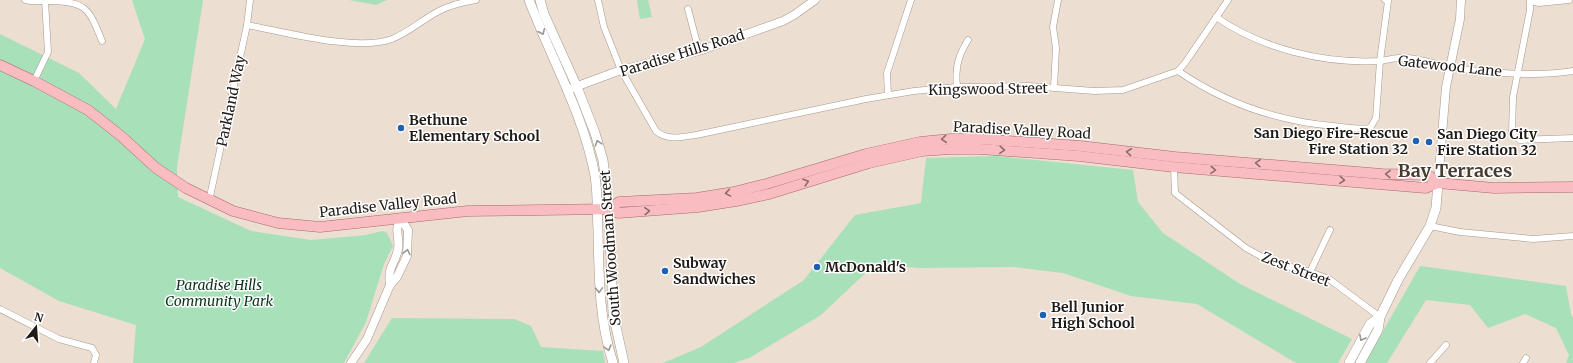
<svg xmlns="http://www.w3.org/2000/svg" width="1573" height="363" font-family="Merriweather,serif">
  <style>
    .green { fill: #a8e0b9 }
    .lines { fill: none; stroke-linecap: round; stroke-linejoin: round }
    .minor-casing { stroke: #a5988c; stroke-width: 7 }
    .tertiary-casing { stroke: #a5988c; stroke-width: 9 }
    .secondary-casing { stroke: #a5988c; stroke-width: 10 }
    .primary-casing { stroke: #aa676a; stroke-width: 11 }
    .minor { stroke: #fff; stroke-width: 6 }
    .tertiary { stroke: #fff; stroke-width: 8 }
    .secondary { stroke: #fff; stroke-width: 9 }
    .primary { stroke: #f9bdc1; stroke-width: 10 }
    .oneway { stroke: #9a9896 }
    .oneway2 { stroke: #8c6c6c }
    .poi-dot { fill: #1e60b1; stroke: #fff; stroke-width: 1.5 }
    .labels { text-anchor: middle; stroke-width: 3; stroke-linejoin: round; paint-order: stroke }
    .street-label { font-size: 14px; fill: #1f1a16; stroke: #fff }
    .poi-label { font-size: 14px; font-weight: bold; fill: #1f1a16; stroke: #fff; text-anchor: start }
    .park-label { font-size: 14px; font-style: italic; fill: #0c341c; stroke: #fff }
    .district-label { font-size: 18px; font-weight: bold; fill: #463b31; stroke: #fff }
  </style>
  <rect width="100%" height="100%" fill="#ecded1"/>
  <g class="green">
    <polygon points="132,0 203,0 177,167 178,197 251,231 311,240 366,235 382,231 387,233 393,246 384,264 366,322 344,363 133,363 136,325 59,301 0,268 0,34 79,73 116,109 145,39"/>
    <polygon points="349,0 387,0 376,5"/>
    <polygon points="637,0 648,0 652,17 640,19"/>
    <polygon points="996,156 1133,170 1138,202 1163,233 1240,284 1352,339 1338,363 1296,363 1197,304 1131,296 1063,273 1014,267 922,268 874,265 821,315 749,358 734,363 663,363 701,347 804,280 855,215 921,203 926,158"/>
    <polygon points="1420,266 1566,286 1571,314 1573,318 1573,363 1566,363 1569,355 1556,328 1525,314 1488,328 1470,305 1426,300 1387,363 1365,363"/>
    <polygon points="392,318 514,319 531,326 541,347 603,351 605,363 364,363"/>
  </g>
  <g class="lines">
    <g class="minor-casing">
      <g id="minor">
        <path d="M25,0C33,2 40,1 47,1C86,2 88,6 102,41"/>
        <path d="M598,0L604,27L621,70L656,131C667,141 683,137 696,135L866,99L914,91L957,87L1029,86L1094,91L1123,90L1178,71L1185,63L1228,0"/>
        <polyline points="1569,0 1539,3 1530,1 1530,10 1513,97 1512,134 1520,140 1573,138"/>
        <polyline points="688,9 699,51"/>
        <path d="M1216,17C1262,49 1324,64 1380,61C1388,60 1397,57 1405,58C1419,58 1435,64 1449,67C1485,73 1537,77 1573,71"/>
        <path d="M247,25C285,32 357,52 392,39C410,32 424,18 441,10C453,4 464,2 476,0"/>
        <path d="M1178,71C1225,103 1276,121 1333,126C1345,127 1358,130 1370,128L1376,118L1380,61L1388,1L1385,0"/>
        <polyline points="34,81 48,52 45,0"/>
        <path d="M957,87C955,68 958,56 968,40"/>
        <polyline points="1054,87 1056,48 1053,27 1058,0"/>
        <polyline points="888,95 887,73 911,0"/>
        <polyline points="1174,167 1175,193 1246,248 1271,262 1310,272 1329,279 1380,317"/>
        <polyline points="209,201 247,25 250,0"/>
        <polyline points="1430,226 1460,232 1533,239 1573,236"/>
        <polyline points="1310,272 1330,230"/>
        <polyline points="0,309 59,339 92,348 96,355 94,363"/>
        <polyline points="1430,363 1446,345"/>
        <polyline points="1523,363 1526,358"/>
      </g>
    </g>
    <g class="tertiary-casing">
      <g id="tertiary">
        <polyline points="567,90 621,70 699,51 783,21 794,15 815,0"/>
        <polyline points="1438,183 1446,87 1460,19 1461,0"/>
        <path d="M390,285C387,266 395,265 398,249C400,236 394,232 400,218"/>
        <polyline points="351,363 367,339 390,285 397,277 407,256 408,230 400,218"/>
      </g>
    </g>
    <g class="secondary-casing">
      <g id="secondary">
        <path d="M529,0C551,58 584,115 595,176C598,194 597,213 598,231C599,276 599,320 613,363"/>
        <polyline points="540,0 544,14 577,87 595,133 603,160 609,209 613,313 624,363"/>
        <polyline points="1349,363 1370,324 1380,317"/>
        <polyline points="1360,363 1378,330 1380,317 1398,280 1430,226 1436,208 1438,183"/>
      </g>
    </g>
    <g class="primary-casing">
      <g id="primary">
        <polyline points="0,65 34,81 88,110 121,136 156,168 186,188 233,211 278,223 320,227 468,211 609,209 618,213 698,207 736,201 769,194 869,163 922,151 951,149 980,149 1079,156 1174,167 1426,188 1438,183 1494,188 1573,187"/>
        <polyline points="609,209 619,202 697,198 734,192 766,184 866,154 920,142 951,139 980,139 1080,146 1175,157 1382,174 1428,175 1438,183"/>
      </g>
    </g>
    <use href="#minor" class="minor"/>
    <use href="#tertiary" class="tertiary"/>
    <use href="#secondary" class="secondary"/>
    <use href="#primary" class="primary"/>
  </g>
  <defs><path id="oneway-chevron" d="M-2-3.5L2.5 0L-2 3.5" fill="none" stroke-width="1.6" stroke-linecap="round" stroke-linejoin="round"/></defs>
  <g class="oneway">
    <use href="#oneway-chevron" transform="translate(542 32) rotate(67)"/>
    <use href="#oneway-chevron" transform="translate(598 143) rotate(-107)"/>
    <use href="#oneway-chevron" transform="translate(407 252) rotate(-77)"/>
    <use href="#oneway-chevron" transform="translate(599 290) rotate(88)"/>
    <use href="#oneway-chevron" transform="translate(1362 338) rotate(119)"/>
    <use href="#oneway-chevron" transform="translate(608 348) rotate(74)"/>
  </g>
  <g class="oneway2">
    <use href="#oneway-chevron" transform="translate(944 139) rotate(175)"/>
    <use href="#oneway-chevron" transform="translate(1002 150) rotate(4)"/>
    <use href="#oneway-chevron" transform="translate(1129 152) rotate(-174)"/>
    <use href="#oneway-chevron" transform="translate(1258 163) rotate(-176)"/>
    <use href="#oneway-chevron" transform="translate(1213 170) rotate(4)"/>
    <use href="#oneway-chevron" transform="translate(1388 174) rotate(-178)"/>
    <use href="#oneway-chevron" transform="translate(1342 180) rotate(5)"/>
    <use href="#oneway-chevron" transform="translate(806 182) rotate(-17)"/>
    <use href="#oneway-chevron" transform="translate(728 193) rotate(171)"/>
    <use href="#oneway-chevron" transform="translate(647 211) rotate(-4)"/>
  </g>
  <g class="poi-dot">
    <circle cx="401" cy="128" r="4"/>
    <circle cx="1416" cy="141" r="4"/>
    <circle cx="1429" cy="142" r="4"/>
    <circle cx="817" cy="267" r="4"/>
    <circle cx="665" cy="271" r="4"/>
    <circle cx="1043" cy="315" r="4"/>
  </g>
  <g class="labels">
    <g class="street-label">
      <text transform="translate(682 53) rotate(-17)" y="5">Paradise Hills Road</text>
      <text transform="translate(1450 66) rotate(6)" y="5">Gatewood Lane</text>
      <text transform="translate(988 89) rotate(-1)" y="5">Kingswood Street</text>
      <text transform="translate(231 101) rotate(-78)" y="5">Parkland Way</text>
      <text transform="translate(1022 130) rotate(3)" y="5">Paradise Valley Road</text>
      <text transform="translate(388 205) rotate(-6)" y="5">Paradise Valley Road</text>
      <text transform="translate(610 248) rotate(-94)" y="5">South Woodman Street</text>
      <text transform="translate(1296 269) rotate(21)" y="5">Zest Street</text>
    </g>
    <g class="poi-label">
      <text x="409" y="125">Bethune<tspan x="409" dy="16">Elementary School</tspan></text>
      <text x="1408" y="138" text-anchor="end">San Diego Fire-Rescue<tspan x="1408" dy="16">Fire Station 32</tspan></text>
      <text x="1437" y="139">San Diego City<tspan x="1437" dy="16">Fire Station 32</tspan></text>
      <text x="673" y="268">Subway<tspan x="673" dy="16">Sandwiches</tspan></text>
      <text x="825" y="272">McDonald's</text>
      <text x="1051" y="312">Bell Junior<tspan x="1051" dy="16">High School</tspan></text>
    </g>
    <g class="park-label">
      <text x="219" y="290">Paradise Hills<tspan x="219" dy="16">Community Park</tspan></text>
    </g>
    <g class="district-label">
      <text x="1455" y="177">Bay Terraces</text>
    </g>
  </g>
  <g transform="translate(36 327) rotate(17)" stroke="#ffffff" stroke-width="3" paint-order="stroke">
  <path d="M0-3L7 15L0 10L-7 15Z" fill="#1f1a16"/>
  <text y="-6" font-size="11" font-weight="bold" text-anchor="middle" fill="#1f1a16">N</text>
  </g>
</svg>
